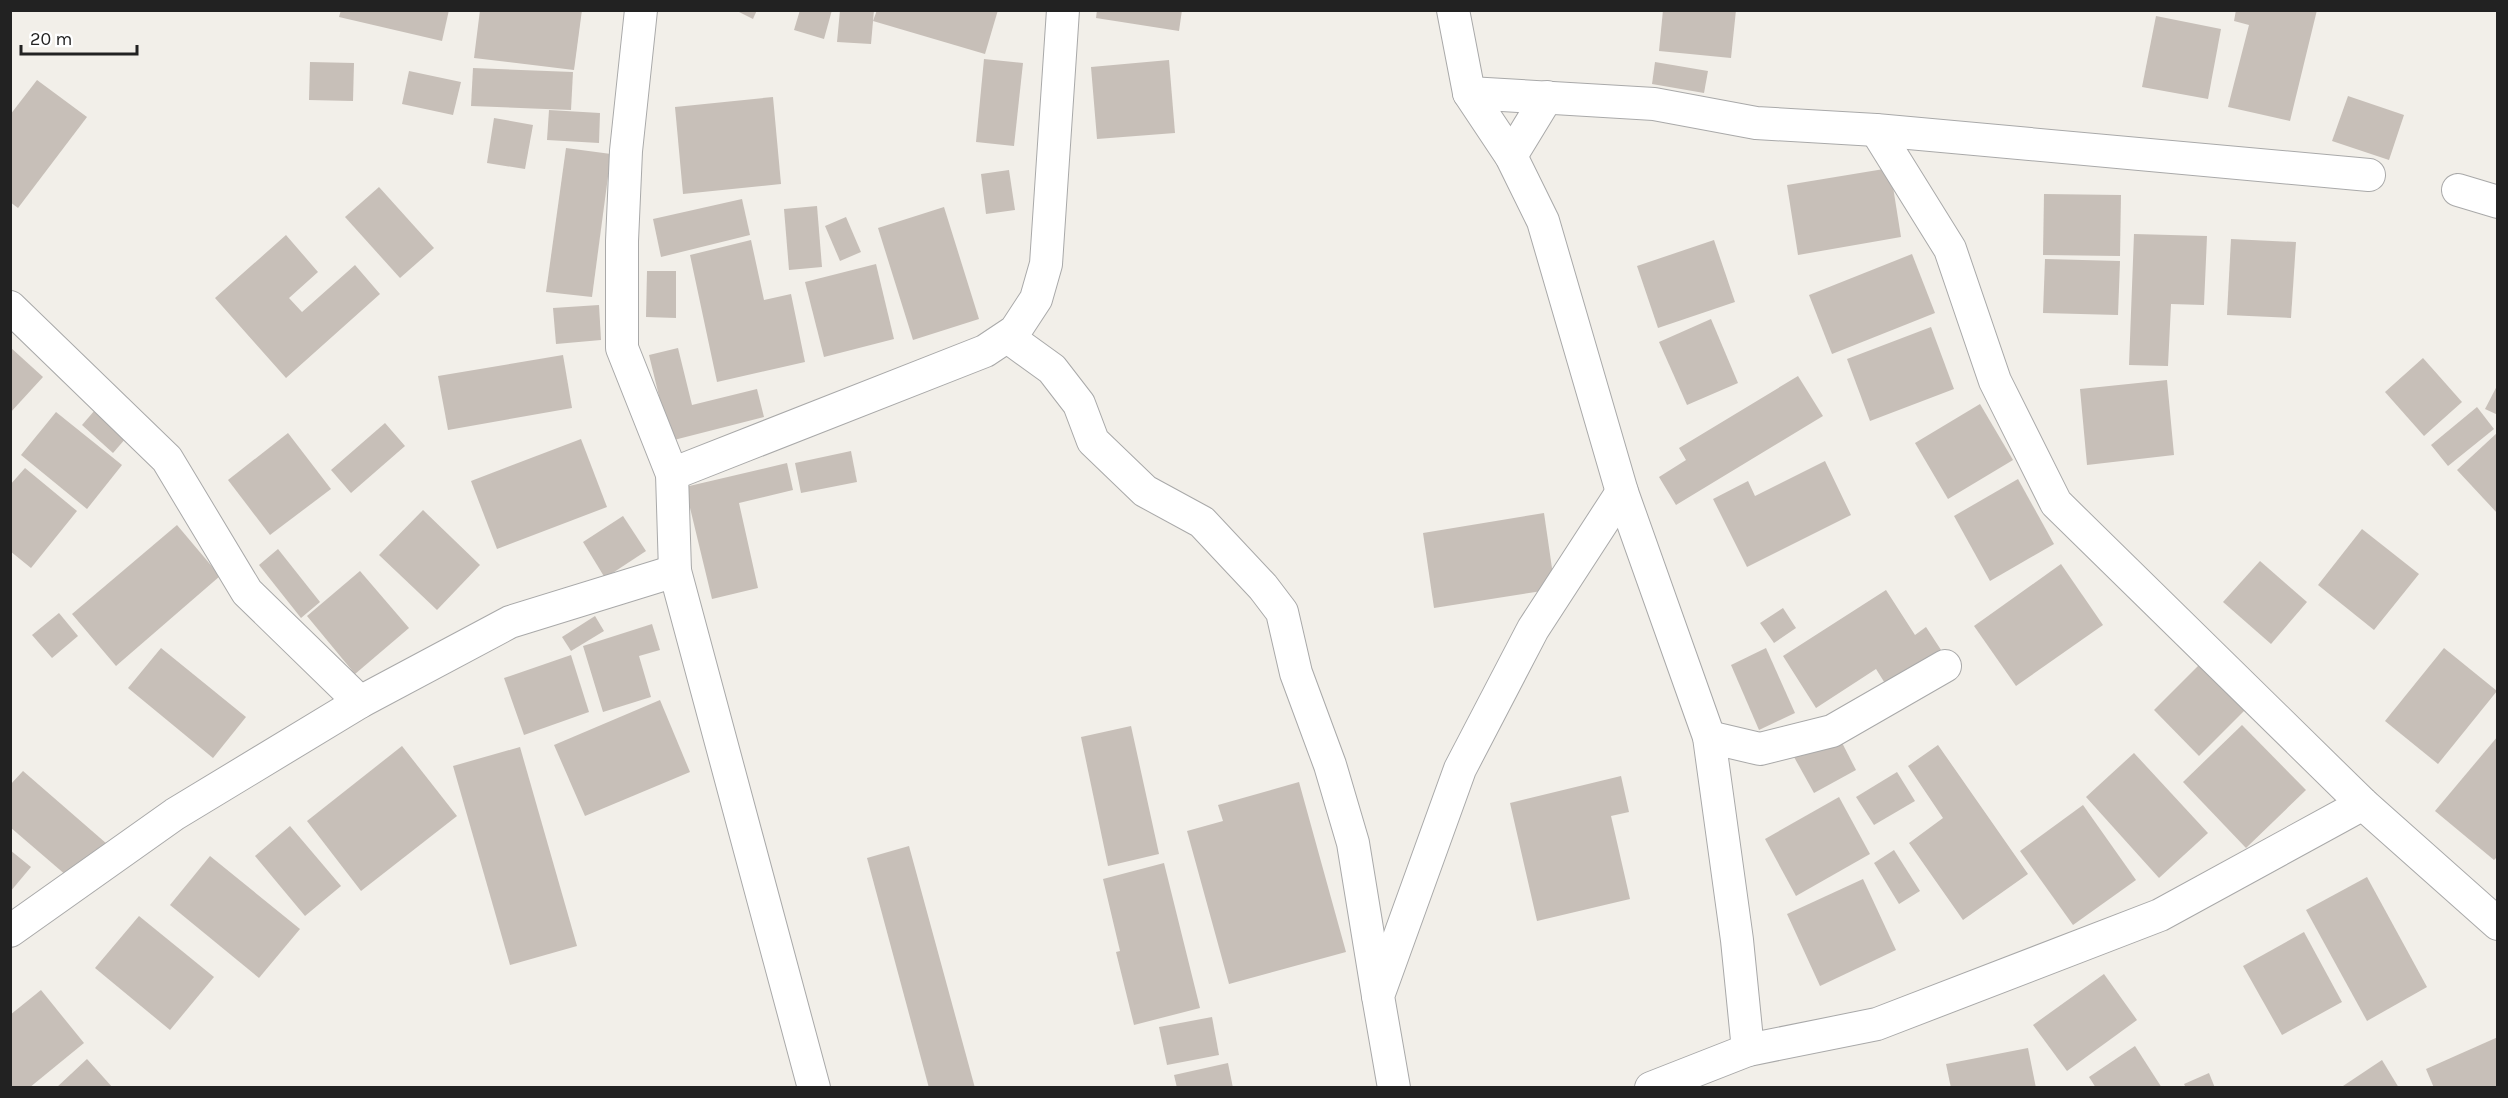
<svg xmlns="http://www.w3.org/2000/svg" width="2508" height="1098" font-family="Karla,sans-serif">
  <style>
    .building { fill: #c7bfb8 }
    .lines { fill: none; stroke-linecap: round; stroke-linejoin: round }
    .minor-casing { stroke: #a9a9a9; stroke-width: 34 }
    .minor { stroke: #fff; stroke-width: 32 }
  </style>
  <rect width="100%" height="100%" fill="#f2efe9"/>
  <g class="building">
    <polygon points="341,10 449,10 442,41 339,17"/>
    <polygon points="480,10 582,10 574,70 474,58"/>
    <polygon points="735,10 757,10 753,19"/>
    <polygon points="800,10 832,10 824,39 794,30"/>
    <polygon points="840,10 874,10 871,44 837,42"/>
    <polygon points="877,10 998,10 985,54 873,21"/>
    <polygon points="1097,10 1182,10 1179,31 1096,18"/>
    <polygon points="1663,10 1736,10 1731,58 1659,51"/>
    <polygon points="2236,10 2317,10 2290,121 2228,107 2249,25 2234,21"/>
    <polygon points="2156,16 2221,29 2208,99 2142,87"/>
    <polygon points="984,59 1023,63 1014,146 976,142"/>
    <polygon points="1169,60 1175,133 1097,139 1091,67"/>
    <polygon points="310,62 354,63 353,101 309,100"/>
    <polygon points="1655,62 1708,71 1704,93 1652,84"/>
    <polygon points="473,68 573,72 571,110 471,106"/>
    <polygon points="409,71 461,82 453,115 402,104"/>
    <polygon points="37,80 87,117 18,208 10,202 10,115"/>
    <polygon points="2348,96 2404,115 2389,160 2332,141"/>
    <polygon points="773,97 781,184 683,194 675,107"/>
    <polygon points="549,110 600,113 599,143 547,140"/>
    <polygon points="494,118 533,125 525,169 487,163"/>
    <polygon points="566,148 611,154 592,297 546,292"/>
    <polygon points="1890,168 1901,237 1798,255 1787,185"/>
    <polygon points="1009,170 1015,210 986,214 981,174"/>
    <polygon points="379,187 434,248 400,278 345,217"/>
    <polygon points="2044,194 2121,195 2120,256 2043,255"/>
    <polygon points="742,199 750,235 661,257 653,219"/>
    <polygon points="817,206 822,267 789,270 784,209"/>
    <polygon points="944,207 979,319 913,340 878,228"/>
    <polygon points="846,217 861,252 840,261 825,226"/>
    <polygon points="2134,234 2207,236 2204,305 2171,304 2168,366 2129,365"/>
    <polygon points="286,235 318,272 289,298 302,312 355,265 380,294 286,378 215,298"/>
    <polygon points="2231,239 2296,242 2291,318 2227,315"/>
    <polygon points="751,240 764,300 791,294 805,362 717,382 690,255"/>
    <polygon points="1714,240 1735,302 1658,328 1637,266"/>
    <polygon points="1912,254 1935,313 1832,354 1809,295"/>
    <polygon points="2045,259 2120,261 2118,315 2043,313"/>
    <polygon points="876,264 894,339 824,357 805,282"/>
    <polygon points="647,271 676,271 676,318 646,317"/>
    <polygon points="599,305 601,340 556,344 553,308"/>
    <polygon points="1711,319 1738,383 1687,405 1659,342"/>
    <polygon points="1931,327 1954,389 1870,421 1847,359"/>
    <polygon points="10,347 43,377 10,413"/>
    <polygon points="678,348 692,405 757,389 764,417 670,441 649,355"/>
    <polygon points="563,355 572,408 448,430 438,376"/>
    <polygon points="2423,358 2462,402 2424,436 2385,392"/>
    <polygon points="1798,376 1823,416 1676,505 1659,477 1686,460 1679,448"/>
    <polygon points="2167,380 2174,455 2087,465 2080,389"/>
    <polygon points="2498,384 2498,415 2485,409"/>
    <polygon points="1980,404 2013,460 1948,499 1915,443"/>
    <polygon points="2477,407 2494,429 2448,466 2431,445"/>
    <polygon points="95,410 126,438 113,453 82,425"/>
    <polygon points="56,412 122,465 87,509 21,455"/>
    <polygon points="385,423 405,446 351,493 331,470"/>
    <polygon points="2498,432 2498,514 2457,470"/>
    <polygon points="288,433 331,489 270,535 228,480"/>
    <polygon points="581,439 607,507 497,549 471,481"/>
    <polygon points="851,451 857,482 801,493 795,463"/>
    <polygon points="1825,461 1851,515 1747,567 1713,499 1748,481 1755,496"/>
    <polygon points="787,463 793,490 739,503 758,588 712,599 685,487"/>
    <polygon points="25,468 77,511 31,568 10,551 10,485"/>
    <polygon points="2018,479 2054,544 1990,581 1954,516"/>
    <polygon points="423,510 480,565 437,610 379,555"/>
    <polygon points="1544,513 1555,589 1434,608 1423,533"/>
    <polygon points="623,516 646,551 605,578 583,542"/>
    <polygon points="177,525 220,576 116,666 72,614"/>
    <polygon points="2362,529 2419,574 2374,630 2318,585"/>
    <polygon points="278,549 320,602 301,618 259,565"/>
    <polygon points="2260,561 2307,602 2271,644 2223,602"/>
    <polygon points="2061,564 2103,625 2016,686 1974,626"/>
    <polygon points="360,571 409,628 355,674 307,616"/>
    <polygon points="1886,590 1915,635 1926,627 1943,653 1888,688 1876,669 1816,708 1783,656"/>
    <polygon points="1783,608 1796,628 1774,643 1760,623"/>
    <polygon points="59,613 78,636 52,658 32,635"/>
    <polygon points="595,616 604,631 571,651 562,637"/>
    <polygon points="652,624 660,650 639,656 651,697 603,712 583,646"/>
    <polygon points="161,648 246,717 213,758 128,688"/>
    <polygon points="1766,648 1795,713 1759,730 1731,665"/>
    <polygon points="2444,648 2497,691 2438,764 2385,721"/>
    <polygon points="571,655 589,712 524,735 504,678"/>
    <polygon points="2200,664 2246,709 2199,756 2154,710"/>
    <polygon points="660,700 690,772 585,816 554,745"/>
    <polygon points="2242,725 2306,790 2246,848 2183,782"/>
    <polygon points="1131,726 1159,854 1108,866 1081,737"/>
    <polygon points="1837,733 1856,770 1814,793 1794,757"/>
    <polygon points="2498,736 2498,856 2494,860 2435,811"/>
    <polygon points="1938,745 2028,874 1963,920 1909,843 1943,818 1908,766"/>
    <polygon points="402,746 457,816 361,891 307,821"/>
    <polygon points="520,747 577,946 510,965 453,766"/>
    <polygon points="2134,753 2208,833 2159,878 2086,797"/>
    <polygon points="23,771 107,844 74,882 10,827 10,785"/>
    <polygon points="1897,772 1915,801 1874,825 1856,797"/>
    <polygon points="1621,776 1629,812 1611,816 1630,899 1537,921 1510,803"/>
    <polygon points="1299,782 1346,952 1229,984 1187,831 1223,821 1218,805"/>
    <polygon points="1839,797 1870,854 1796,896 1765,839"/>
    <polygon points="2083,805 2136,880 2073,925 2020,851"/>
    <polygon points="290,826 341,886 305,916 255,856"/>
    <polygon points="909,846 975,1088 929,1088 867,858"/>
    <polygon points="10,850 31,867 10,892"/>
    <polygon points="1894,850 1920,891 1899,904 1874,863"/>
    <polygon points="210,856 300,929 259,978 170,905"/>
    <polygon points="1164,863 1200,1008 1134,1025 1116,952 1120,951 1103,879"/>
    <polygon points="2367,877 2427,987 2367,1021 2306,910"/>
    <polygon points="1863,879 1896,950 1820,986 1787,914"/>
    <polygon points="139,916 214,977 170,1030 95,968"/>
    <polygon points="2304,932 2342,1002 2282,1035 2243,966"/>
    <polygon points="2104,974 2137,1020 2067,1071 2033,1025"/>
    <polygon points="41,990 84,1043 29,1088 10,1088 10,1015"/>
    <polygon points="1212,1017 1219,1055 1167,1065 1159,1027"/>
    <polygon points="2498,1037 2498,1088 2434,1088 2426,1069"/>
    <polygon points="2135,1046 2162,1088 2096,1088 2089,1077"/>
    <polygon points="2028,1048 2036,1088 1951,1088 1946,1064"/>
    <polygon points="87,1059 113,1088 56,1088"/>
    <polygon points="2382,1060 2399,1088 2340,1088"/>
    <polygon points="1228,1063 1233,1088 1177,1088 1174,1075"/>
    <polygon points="2209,1073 2215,1088 2186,1088 2184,1084"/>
  </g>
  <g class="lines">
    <g class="minor-casing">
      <g id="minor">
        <polyline points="641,10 626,151 622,241 622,348 672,474 675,571 814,1088"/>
        <polyline points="1453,10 1469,93 1511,156 1543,221 1622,492 1709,737 1737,940 1748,1050"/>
        <polyline points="1469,93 1654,104 1756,123 1876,130 2369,175"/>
        <polyline points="1876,130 1950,249 1995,381 2056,503 2363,804 2498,924"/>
        <polyline points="1511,156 1547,97"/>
        <polyline points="2458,190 2498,202"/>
        <polyline points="10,307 167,459 247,592 360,702"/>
        <polyline points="1015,331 1016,343 1052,369 1079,404 1093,441 1145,491 1202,522 1263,587 1282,612 1296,673 1330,765 1353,843 1378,996"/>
        <polyline points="672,474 985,351 1015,331 1036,299 1046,264 1063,10"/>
        <polyline points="1709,737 1760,749 1832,731 1945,666"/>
        <polyline points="10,931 175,814 360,702 510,622 675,571"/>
        <polyline points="1394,1088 1378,996 1460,769 1533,629 1622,492"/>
        <polyline points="1651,1088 1748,1050 1877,1024 2160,915 2363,804"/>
      </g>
    </g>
    <use href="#minor" class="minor"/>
  </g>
  <rect width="2508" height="1098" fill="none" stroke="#222222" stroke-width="24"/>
  <path d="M21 45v9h116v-9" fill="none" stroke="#222222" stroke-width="3"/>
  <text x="30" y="45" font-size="18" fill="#222222" stroke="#ffffff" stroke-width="4.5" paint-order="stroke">20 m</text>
</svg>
